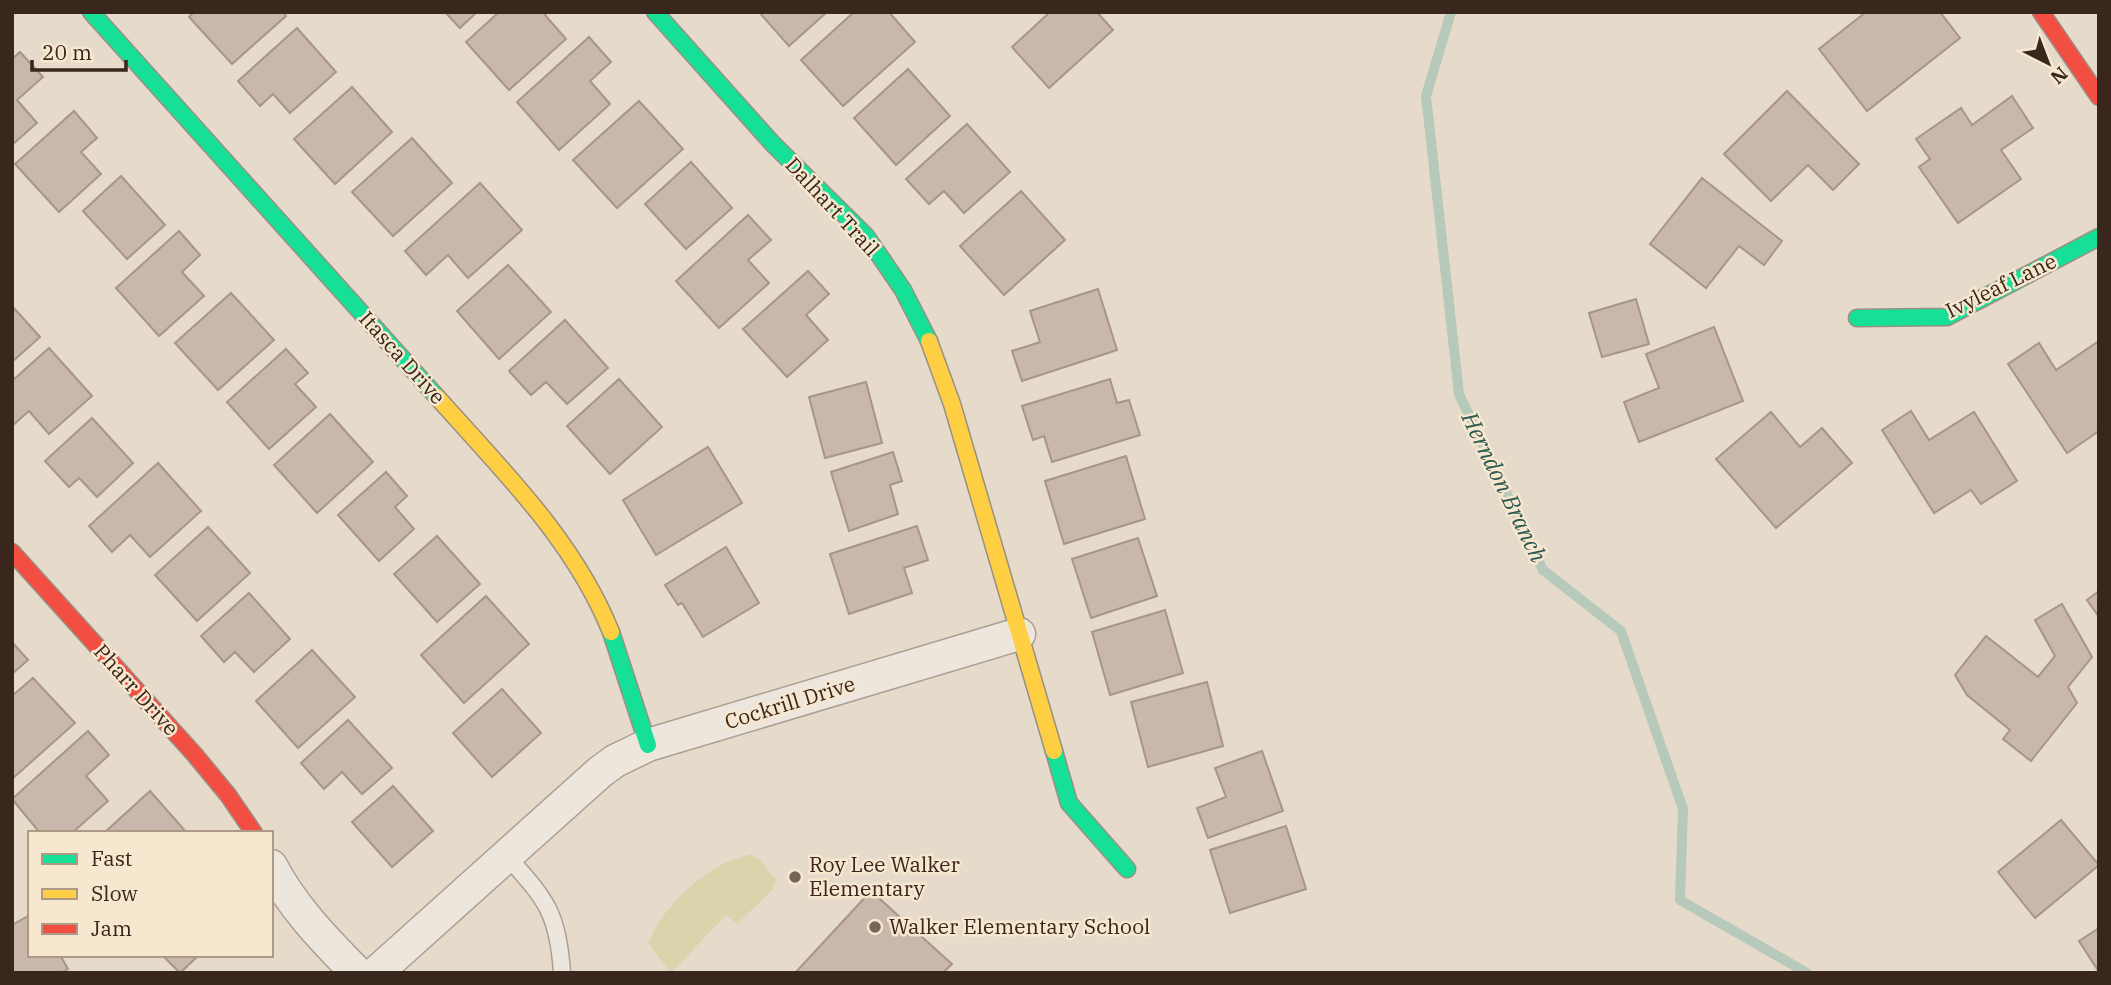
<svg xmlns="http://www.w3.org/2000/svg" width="2111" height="985" font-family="'IBM Plex Serif',serif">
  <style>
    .green { fill: #d9d4ab }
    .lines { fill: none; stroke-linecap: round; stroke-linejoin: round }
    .stream { stroke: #b7c9bb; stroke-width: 10 }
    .building { fill: #cab7ab; stroke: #a69589; stroke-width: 2 }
    .lane-casing { stroke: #ab9f94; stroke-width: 19 }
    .street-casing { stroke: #ab9f94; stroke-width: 35 }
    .fast-casing { stroke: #9a8f84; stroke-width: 19 }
    .slow-casing { stroke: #9a8f84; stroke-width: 19 }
    .jam-casing { stroke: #9a8f84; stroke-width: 19 }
    .lane { stroke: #ede6dd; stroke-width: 16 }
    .street { stroke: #ede6dd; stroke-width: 32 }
    .fast { stroke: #16e098; stroke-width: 16 }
    .slow { stroke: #ffcf43; stroke-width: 16 }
    .jam { stroke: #f24e42; stroke-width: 16 }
    .poi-dot { fill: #766559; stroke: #f8e7cf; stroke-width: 2.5 }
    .labels { text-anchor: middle; stroke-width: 5; stroke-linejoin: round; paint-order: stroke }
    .street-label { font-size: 21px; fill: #39261c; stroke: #f8e7cf }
    .poi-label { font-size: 21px; fill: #39261c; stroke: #f8e7cf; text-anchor: start }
    .water-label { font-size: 23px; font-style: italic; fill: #2a5a51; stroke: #f8e7cf }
  </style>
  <rect width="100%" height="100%" fill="#e6daca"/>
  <path class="green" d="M750,854L760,860L776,880L773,889L737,924L726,915L671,973L648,943C662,911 688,884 719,866C728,861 740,858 750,854Z"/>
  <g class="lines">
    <polyline class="stream" points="1451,12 1426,96 1459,394 1543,570 1621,631 1683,809 1680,900 1807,973"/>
  </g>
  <g class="building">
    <polygon points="194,12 283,12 286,16 232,64 189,17"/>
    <polygon points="445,12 477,12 460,28"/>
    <polygon points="499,12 548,12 545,15 566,39 509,90 466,42"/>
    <polygon points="759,12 827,12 789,46"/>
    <polygon points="854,12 889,12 915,42 843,106 801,60"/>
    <polygon points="1050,12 1097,12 1113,30 1049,88 1012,47"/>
    <polygon points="1866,12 1940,12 1960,38 1867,111 1819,49"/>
    <polygon points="297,28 336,72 290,113 273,94 260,106 238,81"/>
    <polygon points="589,37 611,62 590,81 610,104 559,150 517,102"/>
    <polygon points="20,52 43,77 17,100 37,123 12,145 12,59"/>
    <polygon points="908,69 950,116 896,165 854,118"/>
    <polygon points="352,87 392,132 335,184 294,139"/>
    <polygon points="1787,91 1859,164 1833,190 1808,165 1771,201 1724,154"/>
    <polygon points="2012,96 2033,128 2001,150 2021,179 1958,223 1919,167 1930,159 1916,139 1961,108 1972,125"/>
    <polygon points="639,101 683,149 617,208 573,160"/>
    <polygon points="74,111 97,138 81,152 101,174 59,212 15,164"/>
    <polygon points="967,124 1010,172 964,213 944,191 929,204 906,179"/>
    <polygon points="412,138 452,183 393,236 352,192"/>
    <polygon points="691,162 732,208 686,249 645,204"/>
    <polygon points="121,176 165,225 127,259 83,211"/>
    <polygon points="1702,178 1782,241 1764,265 1739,246 1706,288 1650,244"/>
    <polygon points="480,183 522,230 468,278 448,255 426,275 405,251"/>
    <polygon points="1021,191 1065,240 1004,295 960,246"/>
    <polygon points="748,215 771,240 748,260 769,283 719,328 676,281"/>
    <polygon points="179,231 200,255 182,272 204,296 159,336 116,288"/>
    <polygon points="508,265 551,312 499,359 457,311"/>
    <polygon points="808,271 829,294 806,315 828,340 787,377 743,329"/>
    <polygon points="1098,289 1117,350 1022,381 1012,351 1040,342 1030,311"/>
    <polygon points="231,293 274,340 218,390 175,343"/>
    <polygon points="1636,299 1649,344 1602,357 1589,313"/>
    <polygon points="12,306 40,337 12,362"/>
    <polygon points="565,320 608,368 567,404 546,382 531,395 509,371"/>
    <polygon points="1714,327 1743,401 1639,442 1624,402 1659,388 1646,354"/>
    <polygon points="2099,341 2099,431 2067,453 2008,364 2039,343 2056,370"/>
    <polygon points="49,348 92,396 49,434 29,411 12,426 12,381"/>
    <polygon points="286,349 308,373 295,384 316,407 269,449 227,402"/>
    <polygon points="619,379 662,427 610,474 567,426"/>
    <polygon points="1110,379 1117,403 1129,400 1140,435 1052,462 1044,436 1033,440 1022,406"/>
    <polygon points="866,382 882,443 825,458 809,397"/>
    <polygon points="1911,411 1929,440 1974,412 2017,481 1981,504 1971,490 1934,513 1882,430"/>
    <polygon points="1771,412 1800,447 1822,428 1852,463 1776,528 1716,459"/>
    <polygon points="330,414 373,462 317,513 274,465"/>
    <polygon points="92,418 133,463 97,497 79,478 69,487 45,461"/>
    <polygon points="708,447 742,503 656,555 623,500"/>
    <polygon points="893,452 902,481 890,485 898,514 849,531 831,472"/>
    <polygon points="1126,456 1145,519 1064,544 1045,481"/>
    <polygon points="158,463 201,511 150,557 130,535 112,552 89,526"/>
    <polygon points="386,472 407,496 395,507 414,529 379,561 338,515"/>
    <polygon points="917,526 928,560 904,568 912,593 849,614 830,554"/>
    <polygon points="208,527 250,573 197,621 155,575"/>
    <polygon points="437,536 480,584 437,622 394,574"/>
    <polygon points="1138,538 1157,596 1091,618 1072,559"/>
    <polygon points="726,547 759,603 703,637 682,603 678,605 665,585"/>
    <polygon points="2099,591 2099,617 2087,600"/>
    <polygon points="249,593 290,639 254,672 235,652 224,662 201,636"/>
    <polygon points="486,596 529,644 464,703 421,655"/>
    <polygon points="2062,604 2092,657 2068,687 2077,703 2031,761 2003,739 2010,730 1967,695 1955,675 1986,636 2038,677 2055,656 2035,620"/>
    <polygon points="1165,610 1183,673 1110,695 1092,632"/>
    <polygon points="12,642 28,660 12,674"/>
    <polygon points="312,650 355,697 298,748 256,701"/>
    <polygon points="33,678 75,723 12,779 12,696"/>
    <polygon points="1207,682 1223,746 1148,767 1131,702"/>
    <polygon points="502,689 541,733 492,777 453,733"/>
    <polygon points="348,720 392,768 362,794 342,772 324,789 301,763"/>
    <polygon points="88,731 109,755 86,776 108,801 72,833 40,833 12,799"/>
    <polygon points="1262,751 1283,811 1208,838 1197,808 1226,797 1215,768"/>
    <polygon points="393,786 433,831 392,867 352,822"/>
    <polygon points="150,791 187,833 104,833"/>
    <polygon points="2061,820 2099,865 2035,918 1998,872"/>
    <polygon points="1286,826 1306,889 1230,913 1210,850"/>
    <polygon points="871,891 952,964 943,973 795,973"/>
    <polygon points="30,915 30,955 60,955 68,969 61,973 12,973 12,925"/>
    <polygon points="2099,928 2099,972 2079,941"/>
    <polygon points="162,955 199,955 180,973"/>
  </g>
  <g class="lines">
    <g class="lane-casing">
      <path id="lane" d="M507,856C546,900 558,912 562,973"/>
    </g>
    <g class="street-casing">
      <g id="street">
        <path d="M271,866C293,908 324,939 357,973"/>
        <polyline points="376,973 600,772 615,761 648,745 1019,634"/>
      </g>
    </g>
    <g class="fast-casing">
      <g id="fast">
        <polyline points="91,12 437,397"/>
        <polyline points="655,12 773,144 866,236 903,290 929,341"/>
        <polyline points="1857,318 1947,317 2099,237"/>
        <polyline points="611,632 648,745"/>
        <polyline points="1054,751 1069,803 1127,869"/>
      </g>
    </g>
    <g class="slow-casing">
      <g id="slow">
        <polyline points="929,341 952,404 1054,751"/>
        <path d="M437,397C502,470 574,540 611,632"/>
      </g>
    </g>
    <g class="jam-casing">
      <g id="jam">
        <polyline points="2041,12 2099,97"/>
        <polyline points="12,552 195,755 228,795 254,833"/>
      </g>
    </g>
    <use href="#lane" class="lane"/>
    <use href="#street" class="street"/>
    <use href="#fast" class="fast"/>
    <use href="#slow" class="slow"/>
    <use href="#jam" class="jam"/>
  </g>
  <g class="poi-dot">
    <circle cx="795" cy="877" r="7"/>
    <circle cx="875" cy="927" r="7"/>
  </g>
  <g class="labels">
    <g class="street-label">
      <text transform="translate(832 207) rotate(47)" y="7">Dalhart Trail</text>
      <text transform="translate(2001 286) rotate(-26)" y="7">Ivyleaf Lane</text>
      <text transform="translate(402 358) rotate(48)" y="7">Itasca Drive</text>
      <text transform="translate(136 690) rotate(48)" y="7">Pharr Drive</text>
      <text transform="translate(790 703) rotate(-17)" y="7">Cockrill Drive</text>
    </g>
    <g class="poi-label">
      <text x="809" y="872">Roy Lee Walker<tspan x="809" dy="24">Elementary</tspan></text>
      <text x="889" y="934">Walker Elementary School</text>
    </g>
    <g class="water-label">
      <text transform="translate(1504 487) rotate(64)" y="8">Herndon Branch</text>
    </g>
  </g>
  <rect width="2111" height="985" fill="none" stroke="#39261c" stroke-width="28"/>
  <rect x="28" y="831" width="245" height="126" fill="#f8e7cf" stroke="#ac9a87" stroke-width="2"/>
  <rect x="42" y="854" width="35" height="10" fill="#16e098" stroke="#ac9a87" stroke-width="2"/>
  <text x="91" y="866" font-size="21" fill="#39261c">Fast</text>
  <rect x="42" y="889" width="35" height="10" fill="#ffcf43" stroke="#ac9a87" stroke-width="2"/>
  <text x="91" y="901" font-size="21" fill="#39261c">Slow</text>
  <rect x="42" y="924" width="35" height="10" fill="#f24e42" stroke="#ac9a87" stroke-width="2"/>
  <text x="91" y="936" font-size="21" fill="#39261c">Jam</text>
  <g transform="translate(2048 63) rotate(138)" stroke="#f8e7cf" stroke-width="5" paint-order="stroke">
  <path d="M0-5L12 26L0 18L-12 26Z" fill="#39261c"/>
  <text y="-10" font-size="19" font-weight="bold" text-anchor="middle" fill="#39261c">N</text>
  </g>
  <path d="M32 60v10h94v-10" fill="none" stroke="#39261c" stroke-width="3.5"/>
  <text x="42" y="60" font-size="21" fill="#39261c" stroke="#f8e7cf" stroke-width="5" paint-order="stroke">20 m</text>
</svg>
